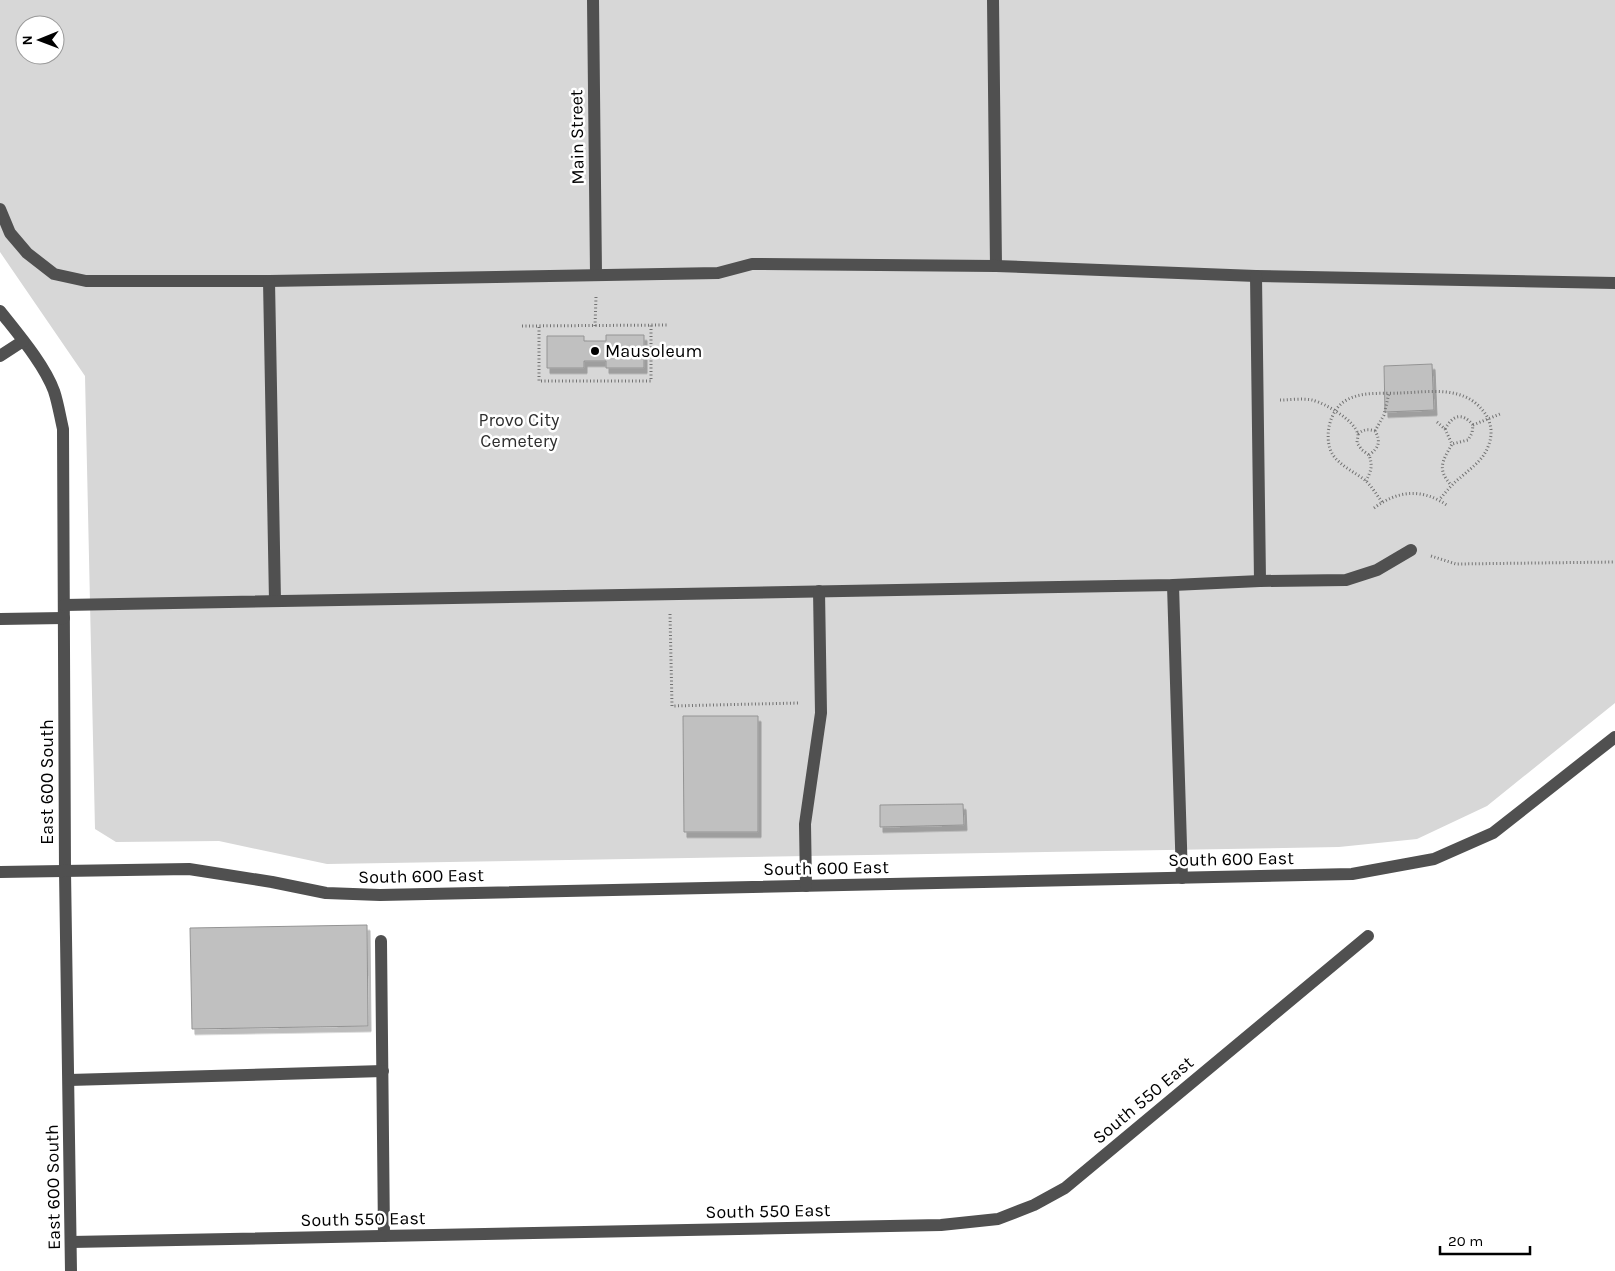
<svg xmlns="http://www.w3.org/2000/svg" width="1615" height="1271" font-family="Karla,sans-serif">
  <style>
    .green { fill: #d7d7d7; fill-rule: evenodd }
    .building { fill: #c0c0c0; stroke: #949494; filter: url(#shadow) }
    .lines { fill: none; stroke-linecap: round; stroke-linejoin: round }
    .path { stroke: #727272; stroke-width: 3; stroke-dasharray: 1 2.5; stroke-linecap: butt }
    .minor { stroke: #505050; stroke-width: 12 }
    .poi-dot { fill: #000; stroke: #fff; stroke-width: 2 }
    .labels { text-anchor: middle; stroke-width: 5; stroke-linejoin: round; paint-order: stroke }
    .street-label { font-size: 18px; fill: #000; stroke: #fff }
    .poi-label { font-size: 18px; fill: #000; stroke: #fff; text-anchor: start }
    .park-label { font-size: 18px; fill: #2e2e2e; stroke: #fff }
  </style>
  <defs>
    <filter id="shadow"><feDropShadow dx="3" dy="5.5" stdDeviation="0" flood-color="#0004"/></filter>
  </defs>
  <rect width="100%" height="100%" fill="#fff"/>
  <path class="green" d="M0,0H1615V703L1487,806L1417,839L1339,847L327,864L219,841L116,842L95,829L85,376L0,252ZM25,25H55V55H25Z"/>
  <g class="building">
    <polygon points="606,335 644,335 644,368 606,368 606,361 584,361 584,368 547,368 547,336 584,336 584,341 606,341"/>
    <polygon points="1432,364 1434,410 1385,412 1384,366"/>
    <polygon points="683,716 758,716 758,832 684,832"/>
    <polygon points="963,804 964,825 880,827 880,805"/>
    <polygon points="367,925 368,1026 192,1029 190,928"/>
  </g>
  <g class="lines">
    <g class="path">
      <polyline points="522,326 668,325"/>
      <polyline points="595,326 596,297"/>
      <polyline points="539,327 539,381 651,381 651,325"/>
      <path d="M1280,400C1290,400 1302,398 1312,400C1325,403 1356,421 1358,435C1358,438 1357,440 1357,443L1362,450L1369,455C1373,466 1371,471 1366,481"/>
      <path d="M1437,422L1445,429L1452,444C1442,462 1437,469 1451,485"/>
      <polyline points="1473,425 1500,414"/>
      <path d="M1445,429C1453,415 1462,412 1473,425L1472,433L1468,440L1452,444"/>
      <polyline points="1375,431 1384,415 1389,393"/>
      <path d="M1358,434C1364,429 1368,429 1375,431C1381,441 1379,448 1369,455"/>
      <path d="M1382,502C1377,495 1372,487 1366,481C1354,471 1332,463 1329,445C1326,430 1331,410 1345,401C1360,391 1383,394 1400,393C1430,392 1464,385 1484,412C1491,421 1493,433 1489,444C1484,460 1472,467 1460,478C1452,484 1446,492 1439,500"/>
      <path d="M1374,508C1398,490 1423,488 1448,506"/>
      <polyline points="1431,556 1456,564 1615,562"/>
      <polyline points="670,614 672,706 799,703"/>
    </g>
    <g class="minor">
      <polyline points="593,0 596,274"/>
      <polyline points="993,0 996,266"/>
      <polyline points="0,209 10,233 27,253 54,274 86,281 269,281 718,273 752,264 996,266 1256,276 1615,283"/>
      <polyline points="1256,276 1260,581"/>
      <polyline points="269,281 275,601"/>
      <path d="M0,311C18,334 44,364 54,391C58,403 60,416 63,429L65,871L71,1271"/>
      <polyline points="0,356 23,341"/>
      <polyline points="1173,585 1182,878"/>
      <polyline points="64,605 1173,585 1260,581 1346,580 1377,570 1411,550"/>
      <polyline points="0,619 64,618"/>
      <polyline points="0,872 189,869 272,882 326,893 380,895 1352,874 1434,859 1493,833 1615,737"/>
      <polyline points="806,886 805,824 821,713 819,591"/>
      <polyline points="381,941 384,1236"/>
      <polyline points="69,1080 383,1071"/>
      <polyline points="71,1242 941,1225 998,1219 1034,1205 1065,1188 1368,936"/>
    </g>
  </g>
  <circle class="poi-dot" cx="595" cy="351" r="5"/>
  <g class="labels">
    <g class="street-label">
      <text transform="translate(577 137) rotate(-91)" y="6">Main Street</text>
      <text transform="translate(47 782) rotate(-90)" y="6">East 600 South</text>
      <text transform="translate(1231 859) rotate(-1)" y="6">South 600 East</text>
      <text transform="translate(826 868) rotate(-1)" y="6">South 600 East</text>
      <text transform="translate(421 876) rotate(-1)" y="6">South 600 East</text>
      <text transform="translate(1143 1100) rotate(-40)" y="6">South 550 East</text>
      <text transform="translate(53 1187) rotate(-91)" y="6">East 600 South</text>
      <text transform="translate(768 1211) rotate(-1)" y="6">South 550 East</text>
      <text transform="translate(363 1219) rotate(-1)" y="6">South 550 East</text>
    </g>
    <g class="poi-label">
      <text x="605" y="357">Mausoleum</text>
    </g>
    <g class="park-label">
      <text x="519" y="426">Provo City<tspan x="519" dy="21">Cemetery</tspan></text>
    </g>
  </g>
  <g transform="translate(40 40) rotate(269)"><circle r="24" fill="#ffffff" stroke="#999999"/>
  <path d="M0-4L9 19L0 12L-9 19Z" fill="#000000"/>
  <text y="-8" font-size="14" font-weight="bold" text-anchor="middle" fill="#000000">N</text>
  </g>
  <path d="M1440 1246v8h90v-8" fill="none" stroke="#000000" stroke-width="2.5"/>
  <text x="1448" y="1246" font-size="15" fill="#000000" stroke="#ffffff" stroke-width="4" paint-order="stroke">20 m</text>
</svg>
